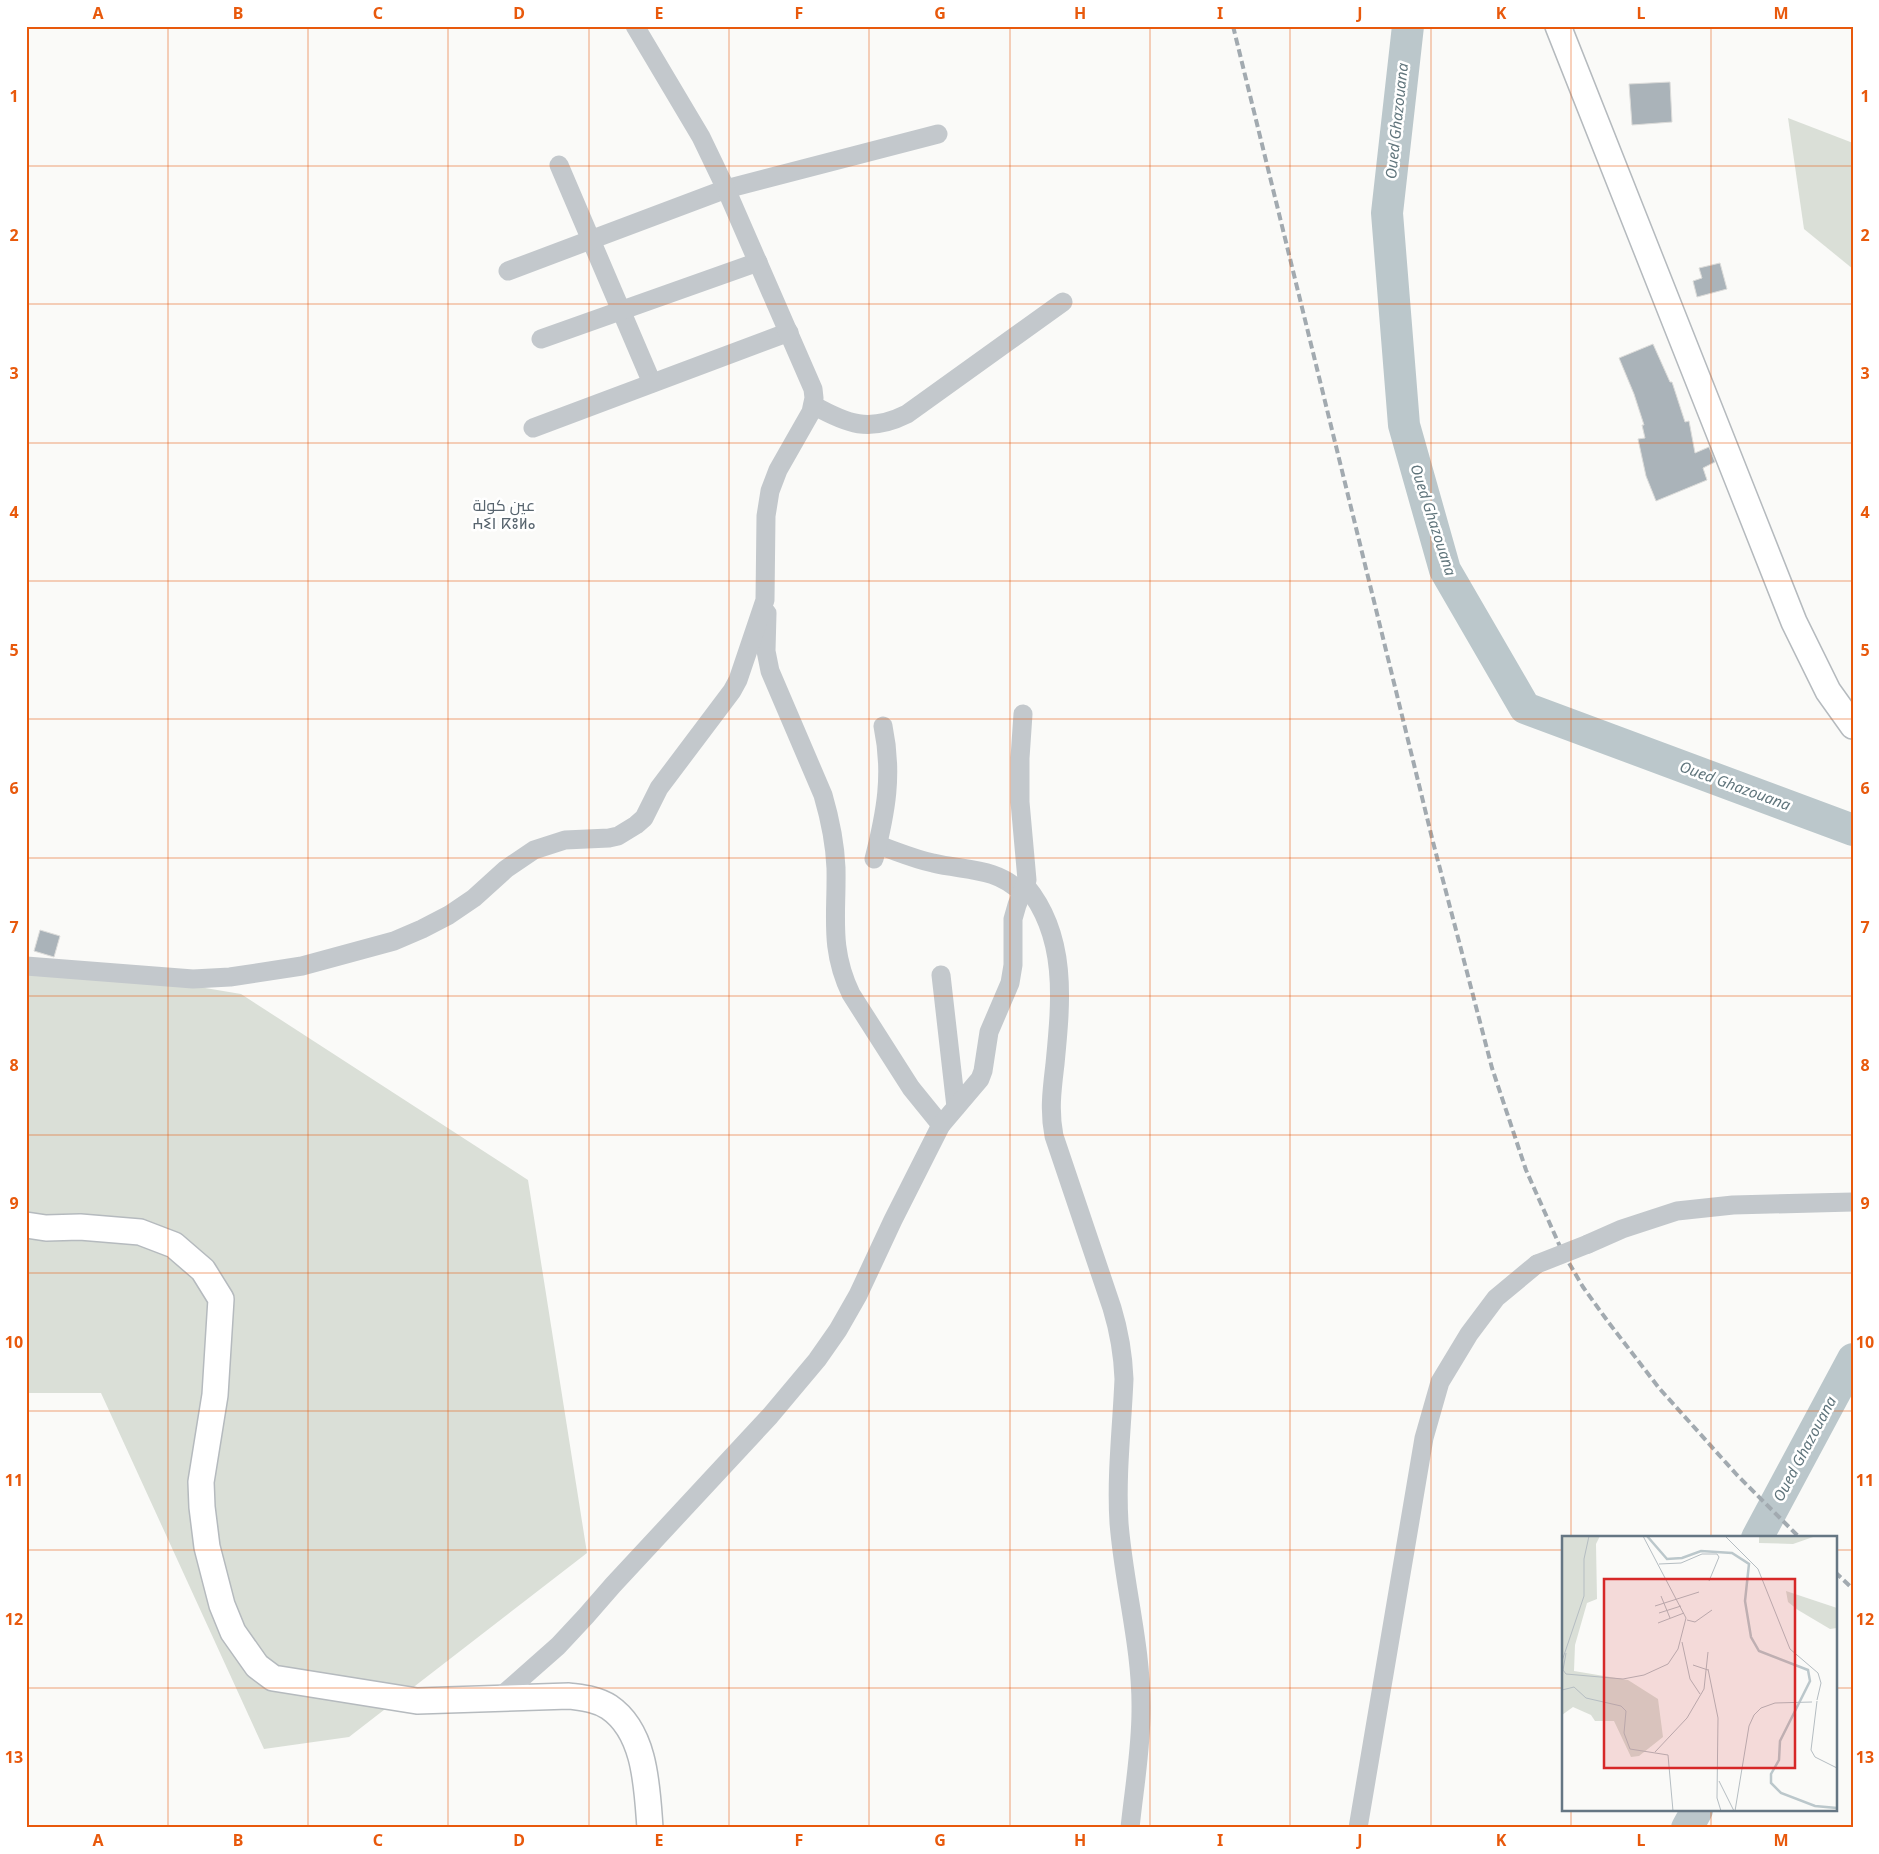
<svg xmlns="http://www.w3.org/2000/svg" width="1879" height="1854" font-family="'Noto Sans',Cairo,'Noto Sans Tifinagh',sans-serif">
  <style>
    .green { fill: #dadfd7 }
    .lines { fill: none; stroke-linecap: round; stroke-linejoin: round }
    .river { stroke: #bbc7cb; stroke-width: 32 }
    .building { fill: #aab3b9; stroke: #dcdcda }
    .major-casing { stroke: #b5babe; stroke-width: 28 }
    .minor { stroke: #c3c8cc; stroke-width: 19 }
    .major { stroke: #fff; stroke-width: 25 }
    .rail { stroke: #a2aab0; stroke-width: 4; stroke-dasharray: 8 4; stroke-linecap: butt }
    .minor-bridge { stroke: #c3c8cc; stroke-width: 19 }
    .grid { fill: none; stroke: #e8590c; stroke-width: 1; stroke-opacity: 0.55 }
    .labels { text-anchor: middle; stroke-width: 5; stroke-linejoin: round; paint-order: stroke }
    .water-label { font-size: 15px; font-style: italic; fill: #60757c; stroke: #fff }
    .quarter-label { font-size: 16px; fill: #57646e; stroke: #fff }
    .inset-river { fill: none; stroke: #bbc7cb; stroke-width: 2.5 }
    .inset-road { fill: none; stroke: #b5bdc2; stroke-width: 1 }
    .view { fill: #d62828; fill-opacity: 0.15; stroke: #d62828; stroke-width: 2.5 }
    .inset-edge { fill: none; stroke: #657683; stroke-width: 2.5 }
    .neatline { fill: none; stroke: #e8590c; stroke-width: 2 }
    .grid-label { font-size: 16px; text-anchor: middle; font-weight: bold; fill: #e8590c }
  </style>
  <rect width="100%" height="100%" fill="#fafaf8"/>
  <g class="green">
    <polygon points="1788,118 1853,143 1853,269 1804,229"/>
    <polygon points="26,958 241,994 528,1180 587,1553 349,1737 264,1749 101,1393 26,1393"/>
  </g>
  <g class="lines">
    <g class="river">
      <polyline points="1408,26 1387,213 1404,425 1445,570 1525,708 1853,830"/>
      <polyline points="1757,1538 1853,1359"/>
      <polyline points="1687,1828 1697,1810"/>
    </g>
  </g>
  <g class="building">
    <polygon points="1670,82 1672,122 1632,125 1629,84"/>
    <polygon points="1720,263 1727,289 1697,297 1693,281 1702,278 1699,268"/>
    <polygon points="1653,344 1670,382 1672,382 1685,422 1689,421 1695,453 1709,447 1715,462 1703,468 1707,480 1656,501 1646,476 1638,439 1645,438 1642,425 1644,425 1634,394 1619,358"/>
    <polygon points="40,930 60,936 54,957 34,951"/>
  </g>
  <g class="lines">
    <g class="major-casing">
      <g id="major">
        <polyline points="1558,26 1794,622 1828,691 1853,726"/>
        <path d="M26,1225L46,1228L80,1227L140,1232L174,1245L203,1270L221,1299L215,1395L201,1482L202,1507L207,1547L222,1605L233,1632L257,1666L273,1678L417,1701L569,1696C583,1698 597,1699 609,1707C646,1732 647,1788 650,1828"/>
      </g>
    </g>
    <g class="minor">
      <polyline points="559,165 652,383"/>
      <polyline points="508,271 726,189 938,134"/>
      <polyline points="541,339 758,262"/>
      <path d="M813,405C847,424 869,433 907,414L1063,302"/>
      <polyline points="533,428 789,332"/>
      <path d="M767,613L766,651L770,671L823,795C830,819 835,843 836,868C837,916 829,948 851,994L911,1088L941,1125"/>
      <path d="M878,845C896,851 914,859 933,863C966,871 996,867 1022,893"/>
      <path d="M874,859C886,812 893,774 883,726"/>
      <path d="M1026,886C1068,937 1061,1002 1055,1064C1052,1089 1049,1111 1054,1136L1112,1308C1119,1331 1123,1354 1124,1379C1122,1427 1116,1475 1119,1523C1124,1586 1142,1648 1141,1711C1141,1750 1134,1789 1130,1828"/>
      <polyline points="26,966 193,979 230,977 302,966 394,941 422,929 449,915 474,898 506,869 534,850 565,840 609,838 618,836 636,825 644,818 659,788 732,691 738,680 765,600 766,516 770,491 778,470 811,412 814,398 813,389 726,189 701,137 635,26"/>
      <polyline points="941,975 956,1107"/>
      <polyline points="1588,1244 1622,1229 1677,1211 1733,1205 1853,1202"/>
      <polyline points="499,1698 558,1646 586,1616 613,1585 770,1416 817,1360 838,1330 858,1295 893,1220 941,1125 980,1079 983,1071 989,1032 1010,983 1013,965 1013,919 1017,905 1027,880 1020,802 1020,758 1023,714"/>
      <polyline points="1358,1828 1424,1438 1440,1382 1469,1334 1496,1298 1537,1264"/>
    </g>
    <use href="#major" class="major"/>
    <g class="rail">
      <polyline points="1233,26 1433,842 1492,1068 1526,1170 1562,1251 1583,1287 1609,1323 1659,1388 1737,1475 1800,1538"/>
      <polyline points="1835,1572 1853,1589"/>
    </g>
    <polyline class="minor-bridge" points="1537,1264 1588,1244"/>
  </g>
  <path class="grid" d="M168,26V1828M308,26V1828M448,26V1828M589,26V1828M729,26V1828M869,26V1828M1010,26V1828M1150,26V1828M1290,26V1828M1431,26V1828M1571,26V1538M1711,26V1538M26,166H1853M26,304H1853M26,443H1853M26,581H1853M26,719H1853M26,858H1853M26,996H1853M26,1135H1853M26,1273H1853M26,1411H1853M26,1550H1563M1835,1550H1853M26,1688H1563M1835,1688H1853M1571,1810V1828M1711,1810V1828"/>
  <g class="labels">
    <g class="water-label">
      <text transform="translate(1397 121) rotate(-84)" y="5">Oued Ghazouana</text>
      <text transform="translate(1433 520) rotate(72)" y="5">Oued Ghazouana</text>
      <text transform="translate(1735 786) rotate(20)" y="5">Oued Ghazouana</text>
      <text transform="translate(1805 1449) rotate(-62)" y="5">Oued Ghazouana</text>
    </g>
    <g class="quarter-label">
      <text x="504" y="511">عين كولة<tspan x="504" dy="18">ⵄⵉⵏ ⴽⵓⵍⴰ</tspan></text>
    </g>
  </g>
  <g transform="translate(1562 1536)">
    <rect width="275" height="275" fill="#fafaf8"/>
    <path d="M0,0H38L34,8L35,63L25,67L13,109L12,135L66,144L96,163L101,201L77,220L69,221L52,185H33L29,179L11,171L0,179ZM197,0H254L231,8L197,7ZM224,55L275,72V92L268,93L236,74L226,66Z" fill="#dadfd7"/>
    <path class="inset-river" d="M85,0L105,23L120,22L139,15L170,17L187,28L183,65L189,101L197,115L246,134L248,145L218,205L217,224L209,238V247L219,257L253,270L275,272"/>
    <path class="inset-road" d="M163,0L196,33L228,113L256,137L259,147L255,164M97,28L119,27L140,18H155L157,21L147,45M99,60L108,82M93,70L137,56M97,77L119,70M125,84L133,86L150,74M96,87L122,77M120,106L128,143L138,158M4,117L1,134L4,138L61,143L82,139L106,128L116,113L124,82L81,0M0,125L22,60V23L27,0M131,129L146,134M146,133L156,182L155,262L159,275M0,154L12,151L24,162L59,170L64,175L62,197L68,213L106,219L111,275M255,165L249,214L253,221L275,232M93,216L125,182L142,153L146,116M157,245L172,275M173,275L187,190L192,179L199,172L213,167L250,166"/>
    <path class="view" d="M42,43H233V232H42Z"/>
    <rect width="275" height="275" class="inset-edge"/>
  </g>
  <rect width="1879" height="1854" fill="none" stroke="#ffffff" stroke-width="55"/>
  <rect x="28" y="28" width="1824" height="1798" class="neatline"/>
  <g class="grid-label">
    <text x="98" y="19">A</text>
    <text x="238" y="19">B</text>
    <text x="378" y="19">C</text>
    <text x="519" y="19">D</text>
    <text x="659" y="19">E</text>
    <text x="799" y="19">F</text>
    <text x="940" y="19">G</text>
    <text x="1080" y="19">H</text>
    <text x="1220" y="19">I</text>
    <text x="1360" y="19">J</text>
    <text x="1501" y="19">K</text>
    <text x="1641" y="19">L</text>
    <text x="1781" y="19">M</text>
    <text x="14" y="102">1</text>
    <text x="1865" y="102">1</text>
    <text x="14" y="241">2</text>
    <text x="1865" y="241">2</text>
    <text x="14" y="379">3</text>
    <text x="1865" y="379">3</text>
    <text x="14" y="518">4</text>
    <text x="1865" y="518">4</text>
    <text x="14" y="656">5</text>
    <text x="1865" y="656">5</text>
    <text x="14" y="794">6</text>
    <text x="1865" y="794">6</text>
    <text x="14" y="933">7</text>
    <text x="1865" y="933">7</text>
    <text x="14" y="1071">8</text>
    <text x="1865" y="1071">8</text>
    <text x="14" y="1209">9</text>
    <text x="1865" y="1209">9</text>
    <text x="14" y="1348">10</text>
    <text x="1865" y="1348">10</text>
    <text x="14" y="1486">11</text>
    <text x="1865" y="1486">11</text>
    <text x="14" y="1625">12</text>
    <text x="1865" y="1625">12</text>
    <text x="14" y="1763">13</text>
    <text x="1865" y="1763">13</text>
    <text x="98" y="1846">A</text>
    <text x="238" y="1846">B</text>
    <text x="378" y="1846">C</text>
    <text x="519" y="1846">D</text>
    <text x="659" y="1846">E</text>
    <text x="799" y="1846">F</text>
    <text x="940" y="1846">G</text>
    <text x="1080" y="1846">H</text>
    <text x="1220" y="1846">I</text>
    <text x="1360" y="1846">J</text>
    <text x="1501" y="1846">K</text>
    <text x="1641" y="1846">L</text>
    <text x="1781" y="1846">M</text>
  </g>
</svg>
